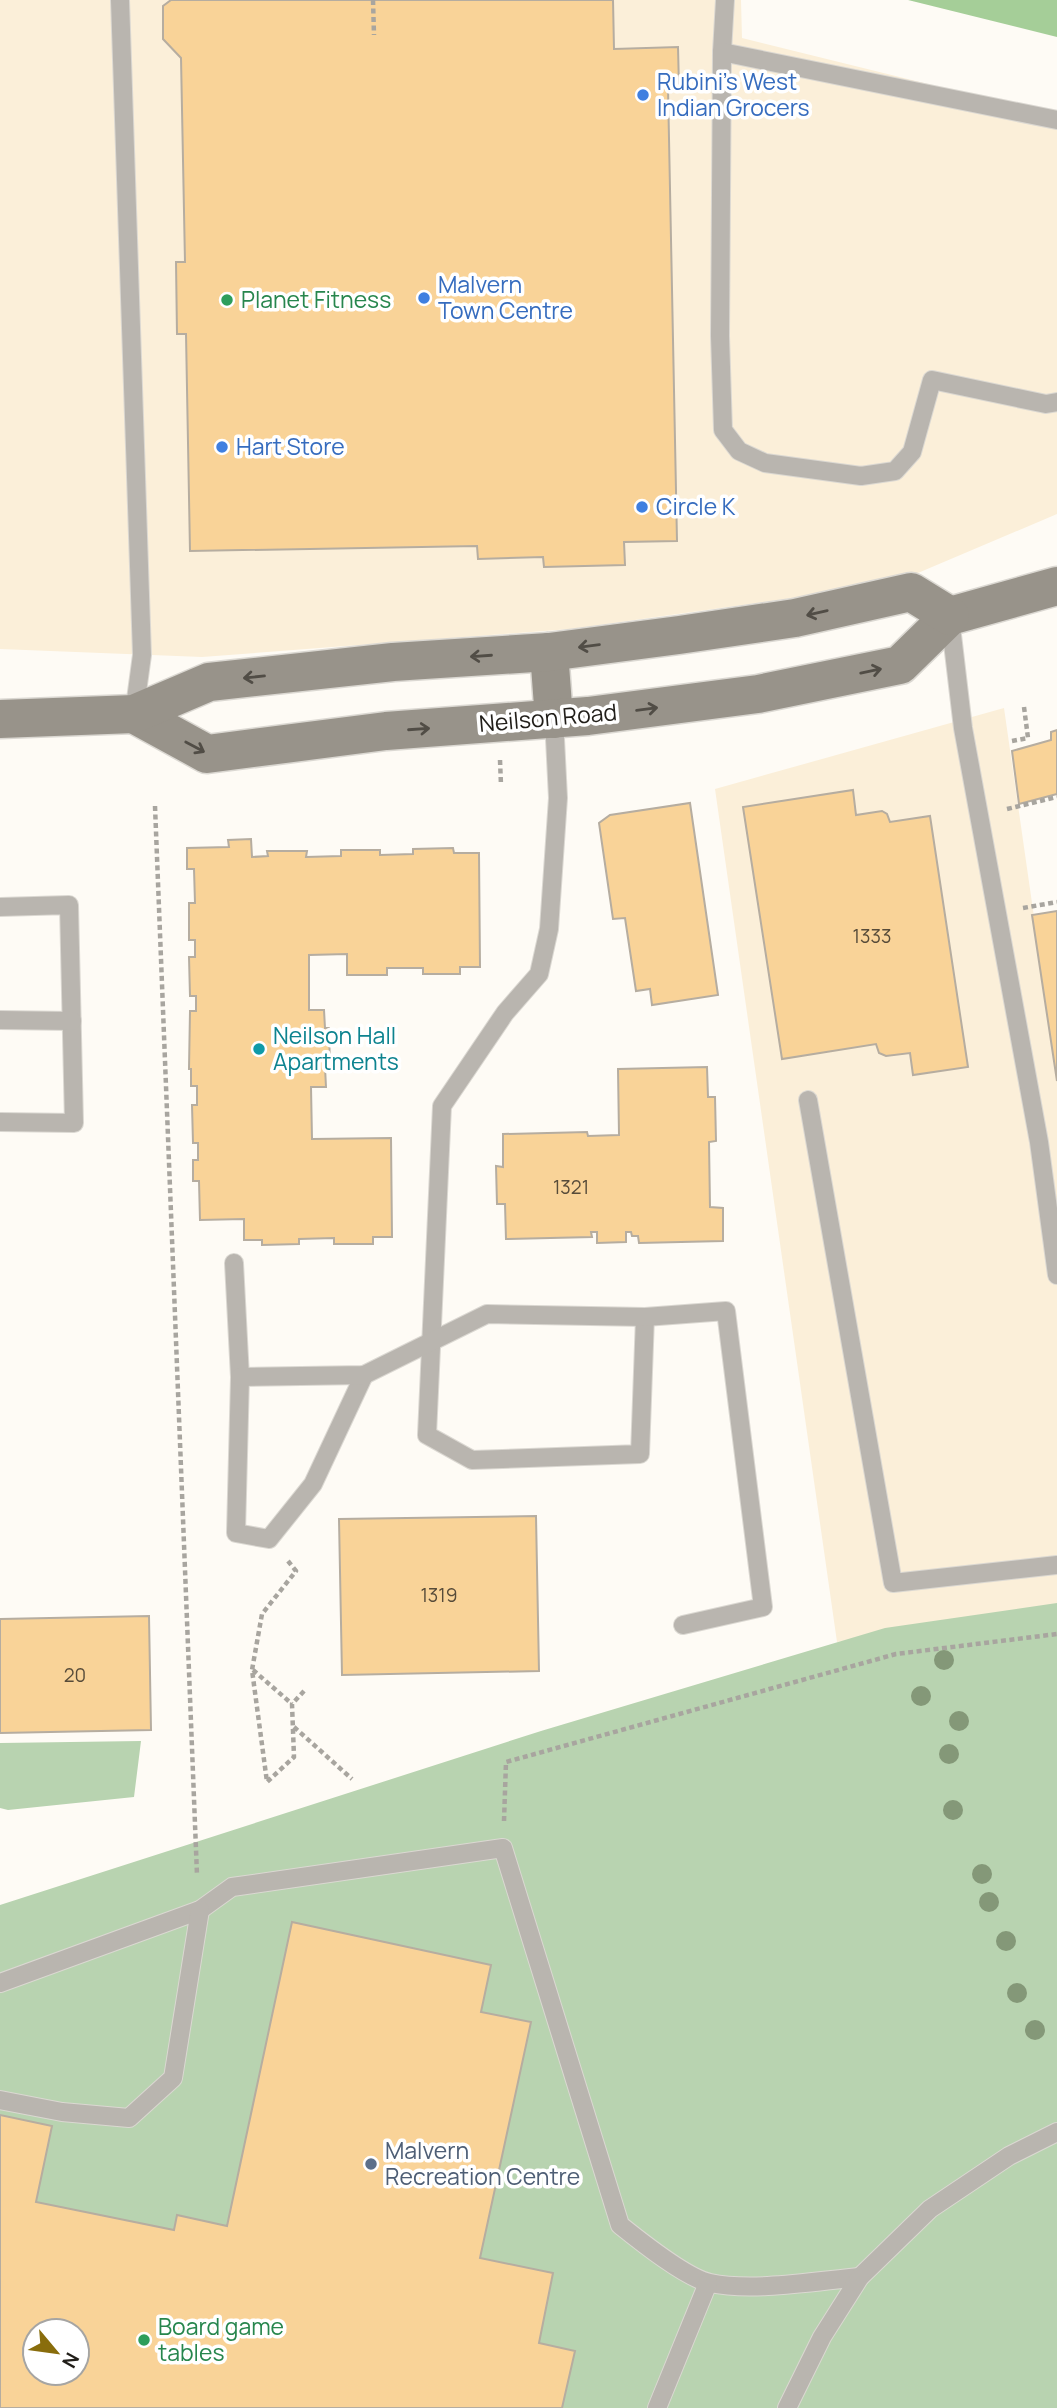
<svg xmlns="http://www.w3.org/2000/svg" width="1057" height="2408" font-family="Manrope,sans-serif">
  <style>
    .built { fill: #fbefd9 }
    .green { fill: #b8d3b0; fill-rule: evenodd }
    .forest { fill: #a5ce98 }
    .building { fill: #f9d398; stroke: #b6ada0; stroke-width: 2; fill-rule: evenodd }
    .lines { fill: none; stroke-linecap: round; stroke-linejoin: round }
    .lane-casing { stroke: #dbd8d2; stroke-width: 20 }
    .secondary-casing { stroke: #dbd8d2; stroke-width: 41 }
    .path { stroke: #a8a59f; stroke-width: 4.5; stroke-dasharray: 5 3.5; stroke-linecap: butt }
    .lane { stroke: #b9b5af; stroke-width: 18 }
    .secondary { stroke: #98938a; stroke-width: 38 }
    .tree { fill: #849878 }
    .oneway { stroke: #514d46 }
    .shop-dot { fill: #3f7fe0; stroke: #fff; stroke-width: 2.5 }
    .leisure-dot { fill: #2e9e5b; stroke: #fff; stroke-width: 2.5 }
    .culture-dot { fill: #0f9aa8; stroke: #fff; stroke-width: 2.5 }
    .service-dot { fill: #5c6f8a; stroke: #fff; stroke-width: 2.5 }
    .labels { text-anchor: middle; stroke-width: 7; stroke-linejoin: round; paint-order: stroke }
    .number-label { font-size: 19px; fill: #574b39 }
    .shop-label { font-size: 23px; fill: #366cbe; stroke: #fff; text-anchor: start }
    .leisure-label { font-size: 23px; fill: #27864d; stroke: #fff; text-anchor: start }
    .street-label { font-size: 23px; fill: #211e19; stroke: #fff }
    .culture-label { font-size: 23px; fill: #0d838f; stroke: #fff; text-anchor: start }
    .service-label { font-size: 23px; fill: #4e5e75; stroke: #fff; text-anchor: start }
  </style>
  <rect width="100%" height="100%" fill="#fefbf5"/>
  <g class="built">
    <polygon points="0,0 741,0 742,38 1057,116 1057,514 892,584 570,629 202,657 0,649"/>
    <polygon points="1004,708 1057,1077 1057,1605 837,1642 715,789"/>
  </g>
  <g class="green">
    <path d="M1057,1603V2408H0V1905L541,1731L885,1628ZM35,2331H77V2373H35Z"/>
    <polygon points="141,1741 134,1797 8,1810 0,1808 0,1743"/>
  </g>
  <polygon class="forest" points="908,0 1057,0 1057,37"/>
  <g class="building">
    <polygon points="171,0 613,0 614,49 678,47 679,88 668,88 677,541 624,542 625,565 544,567 543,557 478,559 477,546 190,551 186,334 177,334 176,262 185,262 181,58 163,39 163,6"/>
    <polygon points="1057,730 1057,794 1019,804 1012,751 1051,740 1051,732"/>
    <polygon points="853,790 856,815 882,811 887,814 890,822 930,816 968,1067 913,1075 910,1053 886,1056 879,1053 876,1044 782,1059 743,807"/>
    <polygon points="690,803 718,995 652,1005 650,989 636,991 625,918 613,919 599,823 610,815"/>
    <polygon points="251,839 252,857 268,856 267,851 307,851 306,857 341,856 341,850 380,850 380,855 413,854 413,849 453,848 454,853 479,853 480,967 460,967 460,974 423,974 423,968 387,968 387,975 347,975 347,954 309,955 309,1010 324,1010 325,1028 329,1028 330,1068 325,1067 326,1087 311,1087 312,1139 391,1138 392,1237 373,1237 373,1244 334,1244 334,1238 299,1239 299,1244 262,1245 262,1240 244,1240 244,1219 200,1220 199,1181 193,1181 193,1160 198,1160 198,1143 193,1143 192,1105 197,1105 197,1086 191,1086 191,1069 189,1069 190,1011 196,1011 196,996 190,996 189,957 195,957 195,940 189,940 189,903 195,903 194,869 187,869 187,848 229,847 228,840"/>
    <polygon points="1057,911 1057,1081 1032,915"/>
    <polygon points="707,1067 708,1097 715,1097 716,1141 709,1142 710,1207 723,1208 723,1241 639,1243 638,1236 632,1236 631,1232 626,1232 626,1242 597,1243 597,1232 591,1232 592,1237 506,1239 505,1204 497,1204 496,1166 503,1167 503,1134 587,1132 588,1136 619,1135 618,1069"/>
    <polygon points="536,1516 539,1671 342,1675 339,1519"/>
    <polygon points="149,1616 151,1730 0,1733 0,1619"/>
    <path d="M292,1922L491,1965L481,2012L531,2022L480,2258L553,2273L539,2343L575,2351L562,2408H0V2115L52,2126L36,2202L174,2230L177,2215L227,2226ZM35,2331H77V2373H35Z"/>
  </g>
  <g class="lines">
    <g class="lane-casing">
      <g id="lane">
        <polyline points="120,0 142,655 134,714"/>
        <polyline points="722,52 725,0"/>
        <polyline points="1057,120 722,52 720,336 723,430 739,451 765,463 861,476 895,471 912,452 932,380 1046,404 1057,402"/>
        <polyline points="950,618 963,728 1039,1142 1057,1275"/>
        <polyline points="554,719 558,798 549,929 539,974 505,1013 442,1106 427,1435 472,1460 640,1454 645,1317"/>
        <polyline points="0,907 69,905 74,1123 0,1122"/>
        <polyline points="0,1020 72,1021"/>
        <polyline points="808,1100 893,1583 1057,1565"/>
        <polyline points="234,1263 240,1377 236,1533 269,1539 313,1484 364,1375"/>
        <polyline points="240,1377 364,1375 487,1314 645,1317 726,1311 763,1607 683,1625"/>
        <path d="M0,1983L200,1910L232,1887L503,1848L620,2225C640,2241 686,2278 710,2283C753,2292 816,2281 860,2277"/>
        <polyline points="0,2100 62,2112 129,2118 173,2078 200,1910"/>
        <polyline points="657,2408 708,2283"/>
        <polyline points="787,2408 822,2337 860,2277 930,2209 1009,2156 1057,2132"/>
      </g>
    </g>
    <g class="secondary-casing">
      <g id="secondary">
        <polyline points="549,652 554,719"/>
        <polyline points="134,714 207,754 386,731 588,716 758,694 900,665 950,616 1057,586"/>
        <polyline points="0,719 134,714 209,682 393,662 549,652 679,635 795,618 911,592 950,616"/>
      </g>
    </g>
    <g class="path">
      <polyline points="373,0 374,35"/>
      <polyline points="1012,741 1028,738 1024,707"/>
      <polyline points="500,760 501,785"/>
      <polyline points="155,806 197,1875"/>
      <polyline points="1007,809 1057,797"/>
      <polyline points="1023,908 1057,902"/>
      <polyline points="288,1561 296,1571 262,1614 252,1670 267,1782 294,1757 292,1704 305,1690"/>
      <polyline points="253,1670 292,1704"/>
      <polyline points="294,1727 352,1779"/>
      <polyline points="504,1821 506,1762 896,1654 1057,1634"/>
    </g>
    <use href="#lane" class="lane"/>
    <use href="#secondary" class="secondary"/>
  </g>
  <g class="tree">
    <circle cx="944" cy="1660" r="10"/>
    <circle cx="921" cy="1696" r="10"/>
    <circle cx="959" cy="1721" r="10"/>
    <circle cx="949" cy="1754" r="10"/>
    <circle cx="953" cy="1810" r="10"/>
    <circle cx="982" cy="1874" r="10"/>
    <circle cx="989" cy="1902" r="10"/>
    <circle cx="1006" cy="1941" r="10"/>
    <circle cx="1017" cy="1993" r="10"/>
    <circle cx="1035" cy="2030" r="10"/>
  </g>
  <defs><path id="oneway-shaft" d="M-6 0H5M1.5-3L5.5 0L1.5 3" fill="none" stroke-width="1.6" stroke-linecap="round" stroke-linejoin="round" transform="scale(1.75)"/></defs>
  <g class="oneway">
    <use href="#oneway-shaft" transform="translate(817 613) rotate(167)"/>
    <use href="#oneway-shaft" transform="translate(589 646) rotate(173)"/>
    <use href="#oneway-shaft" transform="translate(481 656) rotate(176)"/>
    <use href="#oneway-shaft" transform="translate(871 671) rotate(-12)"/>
    <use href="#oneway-shaft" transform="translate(254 677) rotate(174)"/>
    <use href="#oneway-shaft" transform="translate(647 709) rotate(-7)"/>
    <use href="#oneway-shaft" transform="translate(419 729) rotate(-4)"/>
    <use href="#oneway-shaft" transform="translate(195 747) rotate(28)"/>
  </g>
  <g class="shop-dot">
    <circle cx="643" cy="95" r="7"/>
    <circle cx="424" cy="298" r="7"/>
    <circle cx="222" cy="447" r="7"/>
    <circle cx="642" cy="507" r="7"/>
  </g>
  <g class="leisure-dot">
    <circle cx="227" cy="300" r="7"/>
    <circle cx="144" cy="2340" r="7"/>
  </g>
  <circle class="culture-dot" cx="259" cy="1049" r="7"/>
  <circle class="service-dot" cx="371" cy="2164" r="7"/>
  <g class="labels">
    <g class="number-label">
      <text x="872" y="943">1333</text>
      <text x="571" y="1194">1321</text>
      <text x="439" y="1602">1319</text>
      <text x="75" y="1682">20</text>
    </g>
    <g class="shop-label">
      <text x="657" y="90">Rubini's West<tspan x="657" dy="26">Indian Grocers</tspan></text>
      <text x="438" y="293">Malvern<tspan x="438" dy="26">Town Centre</tspan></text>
      <text x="236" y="455">Hart Store</text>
      <text x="656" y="515">Circle K</text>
    </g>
    <g class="leisure-label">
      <text x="241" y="308">Planet Fitness</text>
      <text x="158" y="2335">Board game<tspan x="158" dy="26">tables</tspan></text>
    </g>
    <g class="street-label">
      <text transform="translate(548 718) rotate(-5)" y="8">Neilson Road</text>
    </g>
    <g class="culture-label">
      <text x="273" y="1044">Neilson Hall<tspan x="273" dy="26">Apartments</tspan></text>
    </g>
    <g class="service-label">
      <text x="385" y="2159">Malvern<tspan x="385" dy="26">Recreation Centre</tspan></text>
    </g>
  </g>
  <g transform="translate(56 2352) rotate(119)"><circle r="33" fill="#ffffff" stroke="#a6a5a3" stroke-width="2"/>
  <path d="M0-5L12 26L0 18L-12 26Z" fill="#896d0c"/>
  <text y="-10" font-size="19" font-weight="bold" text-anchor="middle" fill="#211e19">N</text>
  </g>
</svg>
